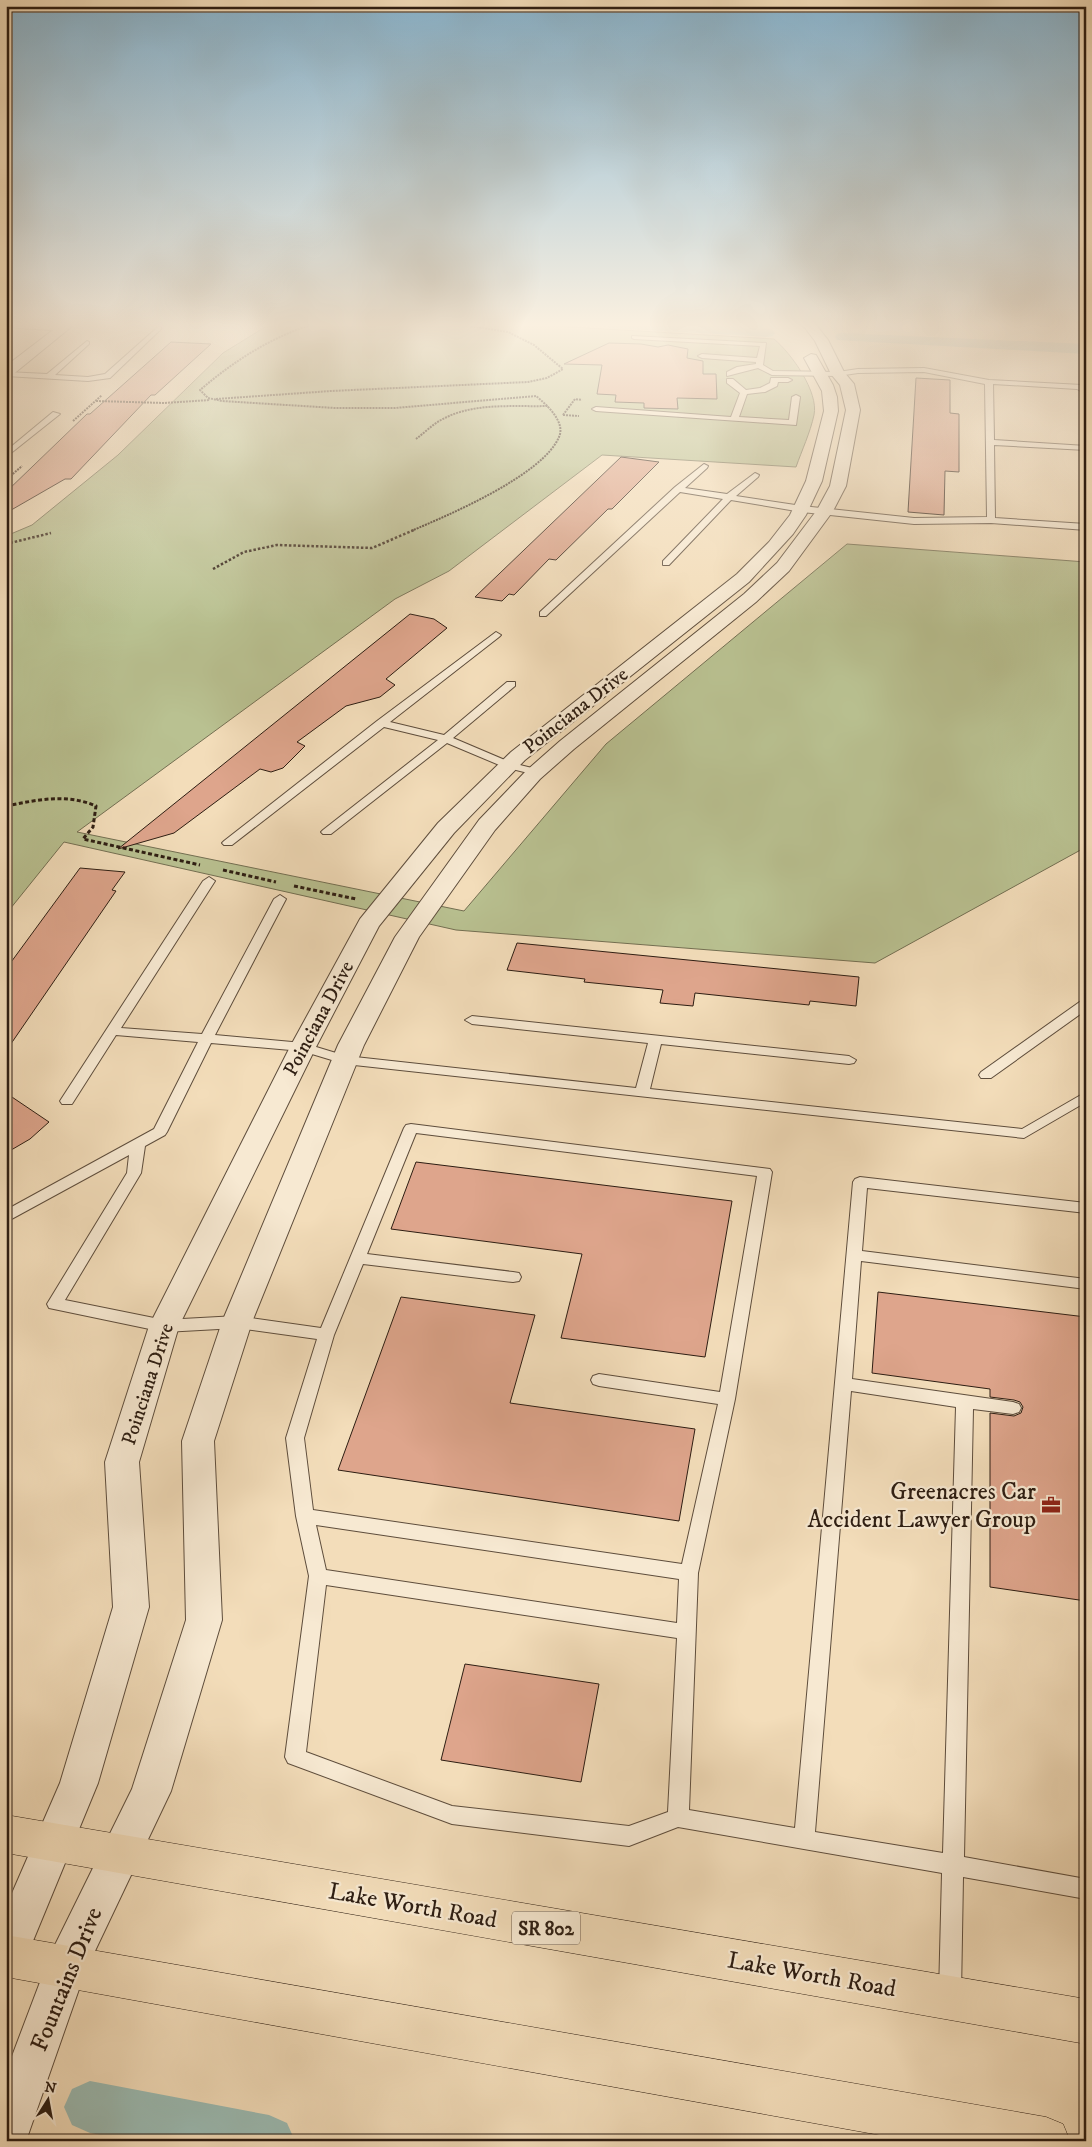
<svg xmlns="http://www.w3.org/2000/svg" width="1092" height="2147" font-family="'IM FELL DW Pica',serif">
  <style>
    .green { fill: #b9c191; stroke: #736f52 }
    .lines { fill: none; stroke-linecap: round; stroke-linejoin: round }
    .canal { fill: #9bbbb3; fill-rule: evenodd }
    .building { fill: #dea58c; stroke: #2d1d12 }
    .lane-casing { stroke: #5e4d3c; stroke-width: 2 }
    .street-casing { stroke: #5e4d3c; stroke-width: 2 }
    .primary-casing { stroke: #2d1d12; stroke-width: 1 }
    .path-far2 { stroke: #2d1d12; stroke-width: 2; stroke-dasharray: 2 1; stroke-linecap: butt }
    .path-far1 { stroke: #2d1d12; stroke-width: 2.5; stroke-dasharray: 2.5 2; stroke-linecap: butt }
    .path { stroke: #2d1d12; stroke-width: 3; stroke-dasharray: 4 2.5; stroke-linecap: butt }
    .lane { fill: #f7e9d2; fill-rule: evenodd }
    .street { fill: #f7e9d2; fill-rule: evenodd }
    .primary { fill: #f3ddba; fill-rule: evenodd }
    .labels { text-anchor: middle; stroke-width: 4.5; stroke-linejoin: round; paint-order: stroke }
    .shield { fill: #f7e9d2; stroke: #6a5a4c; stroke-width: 1 }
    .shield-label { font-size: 19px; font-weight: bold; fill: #2d1d12 }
    .street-label { font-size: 20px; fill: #2d1d12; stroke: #f7e9d2 }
    .near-poi-label { font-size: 24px; fill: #2d1d12; stroke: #f7e9d2; text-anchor: end }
    .near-street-label { font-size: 24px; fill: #2d1d12; stroke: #f7e9d2 }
  </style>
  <rect width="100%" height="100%" fill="#f3ddba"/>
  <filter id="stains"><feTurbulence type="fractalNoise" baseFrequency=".004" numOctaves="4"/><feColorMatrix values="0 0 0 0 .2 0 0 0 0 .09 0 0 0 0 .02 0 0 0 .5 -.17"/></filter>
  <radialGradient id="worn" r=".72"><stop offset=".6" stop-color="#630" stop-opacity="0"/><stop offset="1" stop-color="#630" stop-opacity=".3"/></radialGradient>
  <path class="green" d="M270,324H520L774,339C791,353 819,392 814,415C810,433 802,450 796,467L602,455L449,571L395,599L77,832L464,911L606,744L847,544L1086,562V847L875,963L456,930L64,842L6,914V536L32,525L118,455L223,353Z"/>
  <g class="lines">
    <g class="canal">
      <polygon points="603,324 691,324 768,329 773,330 775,333 773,336 768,337 610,328"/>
      <polygon points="842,333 1086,344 1086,354 837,340 835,337 837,334"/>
      <polygon points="90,2081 269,2115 287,2123 295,2141 133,2141 90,2133 72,2125 64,2107 72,2089"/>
    </g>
  </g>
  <g class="building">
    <polygon points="171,342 211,344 155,395 151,395 71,479 65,479 6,513 6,492 87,414 90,414"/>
    <polygon points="609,343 641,344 658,347 668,345 688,349 687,358 703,361 703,374 716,374 717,399 677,398 678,409 644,408 644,403 615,402 616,395 597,394 602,365 564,364"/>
    <polygon points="916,378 950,380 950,413 959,414 959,472 945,471 944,515 908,512"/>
    <polygon points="621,457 659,462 612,509 608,509 556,560 549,559 514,595 509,594 502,601 475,597"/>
    <polygon points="410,614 434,619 447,628 386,679 395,685 380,697 346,706 297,742 305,746 283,768 271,772 260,769 174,833 118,849"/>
    <polygon points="80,868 125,872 112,890 116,891 6,1051 6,969"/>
    <polygon points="517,943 859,977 856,1006 810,1001 809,1005 695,993 693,1006 660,1003 663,990 584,982 585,979 507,970"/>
    <polygon points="6,1093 49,1122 30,1139 6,1153"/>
    <polygon points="416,1162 732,1201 705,1357 561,1338 582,1254 391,1229"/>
    <polygon points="878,1292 1086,1317 1086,1601 990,1587 990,1413 1014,1416 1021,1413 1023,1407 1020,1402 1014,1400 990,1397 990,1389 872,1373"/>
    <polygon points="401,1297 535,1315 510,1403 695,1429 679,1521 338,1470"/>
    <polygon points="465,1664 599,1684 581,1782 441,1760"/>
  </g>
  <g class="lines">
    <g class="lane-casing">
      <g id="lane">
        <polygon points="159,326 161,327 161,329 110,378 88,381 6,376 6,372 47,374 87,341 89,342 89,344 55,375 88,377 105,374"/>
        <polygon points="632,336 766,343 763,365 773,371 838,372 858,369 924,368 989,380 1082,385 1086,388 1086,394 1077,389 993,384 994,440 1086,446 1086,450 994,445 995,518 1086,524 1086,530 991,523 914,524 802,512 731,500 669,565 663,565 663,561 723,499 680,492 546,616 540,616 540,612 675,487 704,464 708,466 707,468 685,488 727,494 755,473 759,475 758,477 736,496 802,506 914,518 987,517 985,384 924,372 858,373 838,376 772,375 758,368 727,376 727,372 737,367 756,364 756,362 702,358 698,356 702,354 757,358 760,346 634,339 632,338"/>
        <polygon points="771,378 788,378 792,380 788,382 778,382 777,386 765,392 747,394 739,417 789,420 792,397 796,395 800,397 796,425 596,411 592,409 596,407 731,417 740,393 727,383 727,379 733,379 746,390 760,388 770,383"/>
        <polygon points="53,412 60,414 6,457 6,451"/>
        <polygon points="496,632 501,635 499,637 390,722 444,735 507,682 515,682 515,686 453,738 512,763 540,770 541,772 540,774 536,775 504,767 447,743 331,834 323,834 321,832 323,830 438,740 384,727 232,845 224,845 222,843 224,841 377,721"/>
        <path d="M209,877L215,881L121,1028L202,1034L274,899L280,895L286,899L215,1035L303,1043L346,1056L636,1088L648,1043L472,1024L465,1020L472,1016L849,1056L856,1060L854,1063L849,1064L661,1044L650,1089L1022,1129L1086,1092V1102L1024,1138L345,1064L302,1051L211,1043L167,1132L165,1135L145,1146L141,1173L65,1300L164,1320L237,1316L321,1328L404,1128L406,1125L411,1124L770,1169L772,1172L735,1399L698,1573L689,1810L795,1828L853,1182L855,1179L860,1177L1086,1203V1213L867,1188L862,1251L1086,1279V1289L861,1261L852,1379L1013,1402L1019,1404L1021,1408L1019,1412L1013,1414L973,1409L964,1857L1086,1879V1899L963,1877L961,1994L958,2002L950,2005L942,2002L939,1994L942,1873L678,1827L629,1846L452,1824L288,1763L285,1757L309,1576L296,1516L286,1438L317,1339L237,1328L164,1332L49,1308L47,1304L127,1173L129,1155L6,1222V1210L154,1129L198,1042L116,1035L72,1104H62L60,1101L203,881ZM416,1133L757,1176L720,1392L599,1374L593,1376L591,1380L593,1384L599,1386L718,1404L682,1564L313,1510L304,1438L334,1335L363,1264L513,1282L519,1281L521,1277L519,1273L513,1272L367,1254ZM851,1391L956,1407L943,1853L815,1832ZM316,1525L679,1579L677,1623L326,1570ZM326,1585L677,1638L668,1812L629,1826L452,1806L306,1752Z"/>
        <polygon points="1086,1000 1086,1010 991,1078 981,1078 979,1075 981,1072 1081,1001"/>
      </g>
    </g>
    <g class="street-casing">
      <g id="street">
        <polygon points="10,324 69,324 71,327 11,376 6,377 6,366 53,330 16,328"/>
        <polygon points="802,324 815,324 828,340 844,372 854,384 860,410 846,486 833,511 789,571 756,602 574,749 540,779 495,830 419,937 364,1045 252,1322 214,1441 222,1620 171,1791 85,1972 26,2141 6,2141 6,2072 51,1953 132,1789 186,1620 182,1441 222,1322 338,1045 395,937 479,820 526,771 560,741 744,594 777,563 817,510 830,486 846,410 840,385 831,374 815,341"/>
        <polygon points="811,354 816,355 833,385 837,397 838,411 822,481 806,515 793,534 749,582 525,760 454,833 379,926 316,1047 179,1326 139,1462 149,1607 98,1783 21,1970 6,1976 6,1907 60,1783 113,1607 105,1462 149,1326 290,1047 360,919 438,823 511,752 737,574 769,542 790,515 806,481 824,411 822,391 804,358"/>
      </g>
    </g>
    <g class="primary-casing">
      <g id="primary">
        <polygon points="6,1815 1086,1999 1086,2044 6,1853"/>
        <polygon points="6,1935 1046,2117 1063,2124 1070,2141 913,2141 6,1977"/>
      </g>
    </g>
    <g class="path-far2">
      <path d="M314,324C271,337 234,361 200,390L208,398L222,401L335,408H395L536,396C546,404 566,422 559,437C543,475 449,515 411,531"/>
      <polyline points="216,399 331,391 528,382 547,378 563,369 534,345 508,332 456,324"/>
      <polyline points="96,401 164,403 210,400"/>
      <polyline points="563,415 579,416"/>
      <polyline points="563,415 575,399 582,400"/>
      <polyline points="73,421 102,395"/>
      <path d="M416,439C424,433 432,425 441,420C473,402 513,407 548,406"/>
      <polyline points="6,480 22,466"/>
    </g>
    <g class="path-far1">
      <polyline points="6,544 51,533"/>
      <polyline points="213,569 244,552 277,545 372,548 414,530"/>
    </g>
    <g class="path">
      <path d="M6,806C37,800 66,793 96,806L93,827L83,839L200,865"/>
      <polyline points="223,870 276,882"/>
      <polyline points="294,886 356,899"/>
    </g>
    <use href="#lane" class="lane"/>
    <use href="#street" class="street"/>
    <use href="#primary" class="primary"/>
  </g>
  <linearGradient id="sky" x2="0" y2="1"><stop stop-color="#89b7d3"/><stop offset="0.52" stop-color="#faf0e0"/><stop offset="1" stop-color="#faf0e0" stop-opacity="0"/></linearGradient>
  <rect width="1092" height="625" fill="url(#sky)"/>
  <defs>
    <g id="office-bare" transform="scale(1.5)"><path d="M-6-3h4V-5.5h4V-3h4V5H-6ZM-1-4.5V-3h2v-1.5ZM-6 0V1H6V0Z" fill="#8f2418" stroke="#f7e9d2" stroke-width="2.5" paint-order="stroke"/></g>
  </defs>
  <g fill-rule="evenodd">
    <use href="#office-bare" x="1051" y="1505"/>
  </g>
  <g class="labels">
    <rect class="shield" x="512" y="1911.5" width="68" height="33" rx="4"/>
    <g class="shield-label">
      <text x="546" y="1935">SR 802</text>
    </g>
    <g class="street-label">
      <text transform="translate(575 710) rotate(-38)" y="7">Poinciana Drive</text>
      <text transform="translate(318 1018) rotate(-62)" y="7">Poinciana Drive</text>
      <text transform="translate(147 1384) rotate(-72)" y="7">Poinciana Drive</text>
    </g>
    <g class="near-poi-label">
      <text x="1036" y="1499">Greenacres Car<tspan x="1036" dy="28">Accident Lawyer Group</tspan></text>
    </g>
    <g class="near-street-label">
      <text transform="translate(413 1905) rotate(10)" y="8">Lake Worth Road</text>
      <text transform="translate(812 1974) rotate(10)" y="8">Lake Worth Road</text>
      <text transform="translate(66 1979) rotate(-68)" y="8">Fountains Drive</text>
    </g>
  </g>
  <rect width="1092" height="2147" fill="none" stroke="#f3ddba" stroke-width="25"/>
  <rect x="8" y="8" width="1077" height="2132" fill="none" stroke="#2d1d12" stroke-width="2.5"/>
  <rect x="12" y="12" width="1067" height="2122" fill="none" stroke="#2d1d12"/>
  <g transform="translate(48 2100) rotate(11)" stroke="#f7e9d2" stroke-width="4" paint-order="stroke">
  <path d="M0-4L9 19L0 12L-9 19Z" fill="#2d1d12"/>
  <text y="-8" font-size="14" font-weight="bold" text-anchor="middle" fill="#2d1d12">N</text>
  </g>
  <rect width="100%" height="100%" filter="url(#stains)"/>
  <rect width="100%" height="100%" fill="url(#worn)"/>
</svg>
